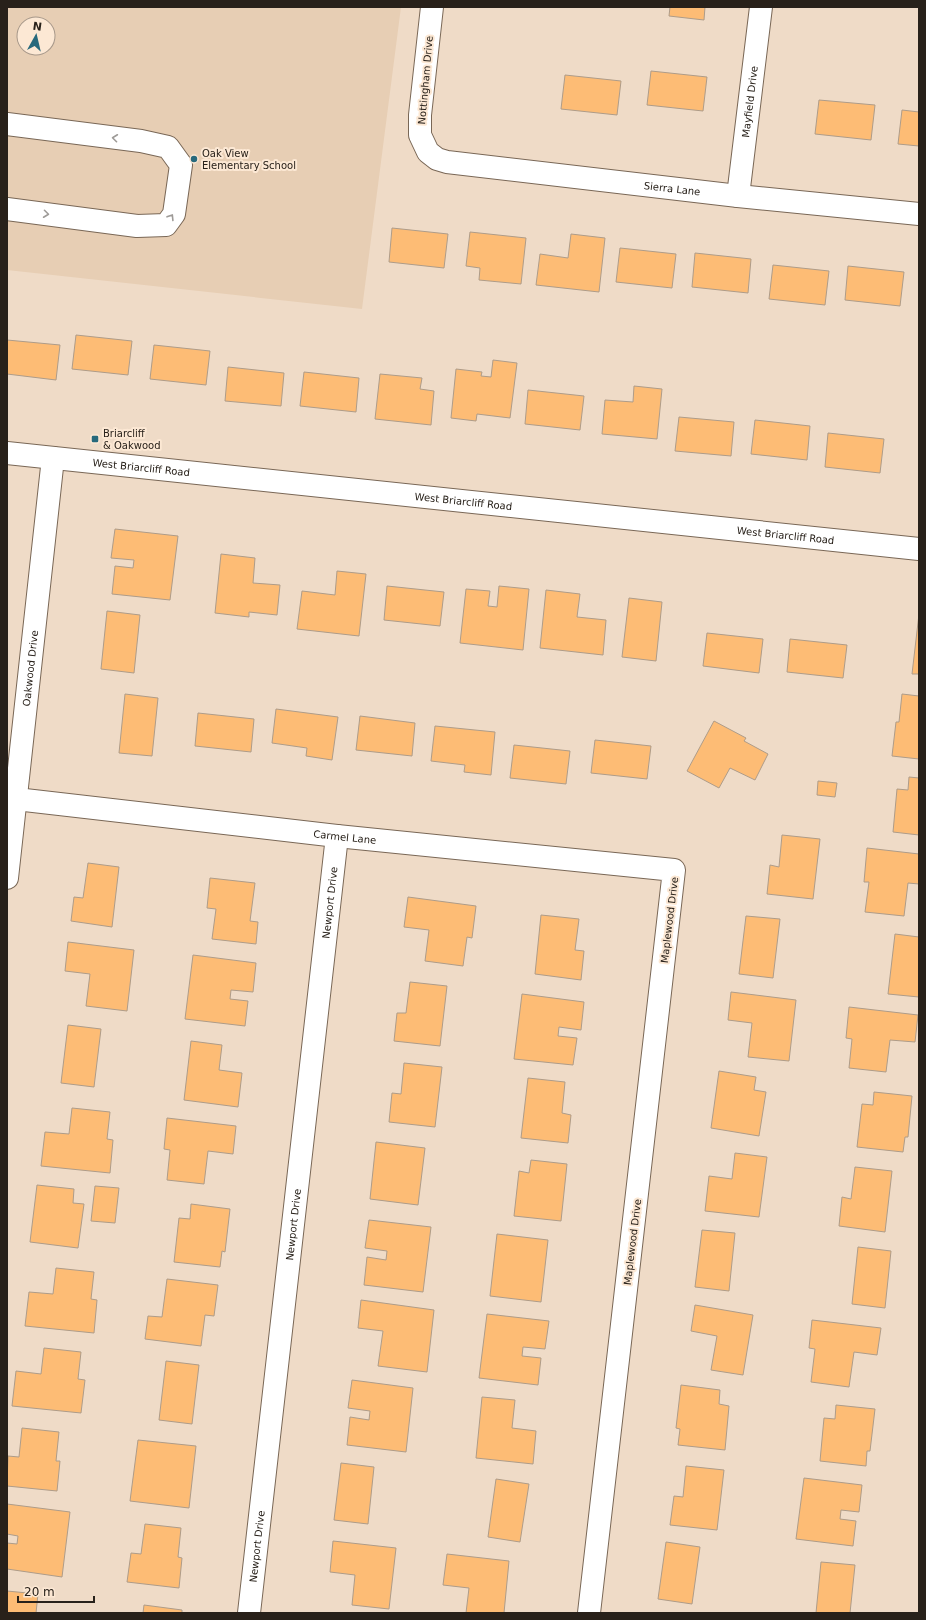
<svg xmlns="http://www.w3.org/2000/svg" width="926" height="1620" font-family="'DejaVu Sans',sans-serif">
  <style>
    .built { fill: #e7ceb4; fill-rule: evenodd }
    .building { fill: #fdbc75; stroke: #ae9c89 }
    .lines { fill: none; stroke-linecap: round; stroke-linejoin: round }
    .minor-casing { stroke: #796756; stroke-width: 24 }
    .minor { stroke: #fff; stroke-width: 22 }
    .oneway { stroke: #9e9b98 }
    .poi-dot { fill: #27697c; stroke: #fce8d4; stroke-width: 1.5 }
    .labels { text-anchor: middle; stroke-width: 4; stroke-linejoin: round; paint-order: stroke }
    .street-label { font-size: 10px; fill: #28211a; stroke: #fce8d4 }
    .poi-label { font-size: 10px; fill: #28211a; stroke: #fce8d4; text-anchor: start }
  </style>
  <rect width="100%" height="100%" fill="#efdbc7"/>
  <path class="built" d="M7,7H401L362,309L7,270ZM24,24H48V48H24Z"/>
  <g class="building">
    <polygon points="670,7 705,7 704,20 669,16"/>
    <polygon points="651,71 707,77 703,111 647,105"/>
    <polygon points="565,75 621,81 617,115 561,109"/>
    <polygon points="819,100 875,105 871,140 815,134"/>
    <polygon points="902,110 919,112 919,146 898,144"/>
    <polygon points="392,228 448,234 444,268 389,262"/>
    <polygon points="470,232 526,238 521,284 479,280 480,268 466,266"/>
    <polygon points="571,234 605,238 599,292 536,285 540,254 568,258"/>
    <polygon points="620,248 676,254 672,288 616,282"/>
    <polygon points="695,253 751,259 748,293 692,287"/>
    <polygon points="773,265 829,271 825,305 769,299"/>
    <polygon points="848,266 904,272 900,306 845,300"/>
    <polygon points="76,335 132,341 128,375 72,369"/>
    <polygon points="7,340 60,345 56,380 7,374"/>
    <polygon points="154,345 210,351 206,385 150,379"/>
    <polygon points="493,360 517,363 510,418 477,414 476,421 451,418 456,369 482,372 481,376 491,377"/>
    <polygon points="228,367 284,373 281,406 225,401"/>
    <polygon points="304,372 359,378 356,412 300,406"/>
    <polygon points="380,374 422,378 420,389 434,391 431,425 375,419"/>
    <polygon points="634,386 662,389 657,439 602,434 605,400 633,402"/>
    <polygon points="528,390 584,396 580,430 525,424"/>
    <polygon points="679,417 734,422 731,456 675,451"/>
    <polygon points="755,420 810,426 807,460 751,454"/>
    <polygon points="828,433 884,439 880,473 825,467"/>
    <polygon points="115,529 178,536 170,600 112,594 115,566 133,568 134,560 111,558"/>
    <polygon points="221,554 255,558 253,583 280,585 277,615 249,612 249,617 215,613"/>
    <polygon points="337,571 366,574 359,636 297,629 302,591 335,595"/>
    <polygon points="387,586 444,592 440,626 384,620"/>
    <polygon points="499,586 529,589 523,650 460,643 466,589 490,591 488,606 497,607"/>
    <polygon points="546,590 580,594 577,617 606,620 603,655 540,648"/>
    <polygon points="629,598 662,602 656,661 622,657"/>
    <polygon points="107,611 140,615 134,673 101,669"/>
    <polygon points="919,614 919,674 912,674"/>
    <polygon points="707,633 763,639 759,673 703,666"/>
    <polygon points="790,639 847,645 843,678 787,672"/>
    <polygon points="125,694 158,698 152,756 119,753"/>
    <polygon points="902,694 919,696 919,759 892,756 896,722 899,722"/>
    <polygon points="276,709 338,717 332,760 306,756 307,748 272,743"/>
    <polygon points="198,713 254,719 251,752 195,746"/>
    <polygon points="360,716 415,723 412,756 356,750"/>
    <polygon points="714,721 746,738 744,741 768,754 755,780 730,768 719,788 687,771"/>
    <polygon points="435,726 495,732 491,775 464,772 465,765 431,761"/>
    <polygon points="595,740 651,746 647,779 591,773"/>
    <polygon points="514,745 570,751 566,784 510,778"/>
    <polygon points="909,777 919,778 919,835 893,832 897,789 908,790"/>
    <polygon points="818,781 837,783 835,797 817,795"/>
    <polygon points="782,835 820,839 813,899 767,894 770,865 779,867"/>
    <polygon points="867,848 919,854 919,884 908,883 904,916 865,912 869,882 864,882"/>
    <polygon points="88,863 119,867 112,927 71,921 74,897 83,898"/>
    <polygon points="210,878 255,883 250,921 258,922 256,944 212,939 216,909 207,908"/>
    <polygon points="408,897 476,906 472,938 467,937 463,966 425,961 429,930 404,927"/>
    <polygon points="541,915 579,919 575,950 584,951 581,980 535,974"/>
    <polygon points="746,916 780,919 773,978 739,974"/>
    <polygon points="895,934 919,937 919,997 888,994"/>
    <polygon points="68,942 134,950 127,1011 86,1006 90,974 65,971"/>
    <polygon points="193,955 256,963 253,992 231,990 230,999 248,1001 245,1026 185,1019"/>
    <polygon points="410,982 447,986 440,1046 394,1041 397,1013 406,1013"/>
    <polygon points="731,992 796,1000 789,1061 748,1057 752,1023 728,1020"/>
    <polygon points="522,994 584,1002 581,1030 559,1027 558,1036 577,1038 573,1065 514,1059"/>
    <polygon points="849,1007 918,1015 915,1042 890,1040 886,1072 849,1068 852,1039 846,1038"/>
    <polygon points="68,1025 101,1029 94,1087 61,1083"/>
    <polygon points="191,1041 222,1045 219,1070 242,1073 238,1107 184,1100"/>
    <polygon points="404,1063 442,1067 435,1127 389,1122 392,1093 401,1094"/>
    <polygon points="719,1071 756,1077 754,1090 766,1092 759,1136 711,1128"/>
    <polygon points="528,1078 565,1082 562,1113 571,1115 568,1143 521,1138"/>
    <polygon points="874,1092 912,1096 908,1137 905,1137 903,1152 857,1147 862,1104 873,1105"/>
    <polygon points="72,1108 110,1112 107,1139 113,1140 110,1173 41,1166 45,1132 69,1134"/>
    <polygon points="167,1118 236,1126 233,1154 208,1151 204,1184 167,1180 170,1150 164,1149"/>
    <polygon points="376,1142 425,1148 418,1205 370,1199"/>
    <polygon points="735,1153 767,1157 759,1217 705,1211 709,1176 732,1179"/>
    <polygon points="531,1160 567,1164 561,1221 514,1216 519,1171 529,1173"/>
    <polygon points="855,1167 892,1171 885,1232 839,1226 842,1197 851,1199"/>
    <polygon points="37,1185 74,1189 73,1203 84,1204 78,1248 30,1242"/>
    <polygon points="95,1186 119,1188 115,1223 91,1221"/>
    <polygon points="191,1204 230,1209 225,1252 222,1251 220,1267 174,1262 179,1218 190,1219"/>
    <polygon points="369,1220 431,1227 423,1292 364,1285 367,1257 386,1260 387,1251 365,1248"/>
    <polygon points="702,1230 735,1233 729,1291 695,1287"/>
    <polygon points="497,1234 548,1240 541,1302 490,1296"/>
    <polygon points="858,1247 891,1251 885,1308 852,1304"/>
    <polygon points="56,1268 94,1272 91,1299 97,1300 94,1333 25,1326 29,1292 53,1294"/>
    <polygon points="167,1279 218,1285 214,1316 205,1315 201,1346 145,1339 148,1316 162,1317"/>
    <polygon points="361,1300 434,1310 427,1372 378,1366 383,1331 358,1328"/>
    <polygon points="695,1305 753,1315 743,1375 711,1370 717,1336 691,1331"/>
    <polygon points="487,1314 549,1321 545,1349 523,1347 522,1356 541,1358 538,1385 479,1378"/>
    <polygon points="812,1320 881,1328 877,1355 854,1352 849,1387 811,1382 815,1349 809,1348"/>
    <polygon points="44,1348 81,1352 78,1379 85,1380 81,1413 12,1406 16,1371 41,1374"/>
    <polygon points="166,1361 199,1365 192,1424 159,1420"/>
    <polygon points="352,1380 413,1388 406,1452 347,1445 350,1417 369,1420 370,1411 348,1408"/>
    <polygon points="681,1385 720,1390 719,1404 729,1406 725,1450 678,1445 680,1429 676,1428"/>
    <polygon points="482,1397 515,1400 512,1428 536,1431 533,1464 476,1458"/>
    <polygon points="836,1405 875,1409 870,1451 867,1451 866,1466 820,1461 824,1418 835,1419"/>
    <polygon points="22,1428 59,1432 56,1461 60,1461 57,1491 7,1486 8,1456 19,1457"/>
    <polygon points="138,1440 196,1446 189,1508 130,1501"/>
    <polygon points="341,1463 374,1467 368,1524 334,1520"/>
    <polygon points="686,1466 724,1470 717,1530 670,1525 674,1496 683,1497"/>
    <polygon points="804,1478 862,1485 859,1512 841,1510 840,1519 856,1521 853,1546 796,1539"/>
    <polygon points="496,1479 529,1484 520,1542 488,1537"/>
    <polygon points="7,1504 70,1512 62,1577 7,1569 7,1543 17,1544 18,1536 7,1534"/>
    <polygon points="145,1524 181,1528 178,1557 182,1558 179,1588 127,1582 131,1553 141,1554"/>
    <polygon points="333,1541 396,1548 389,1609 352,1605 355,1575 330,1572"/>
    <polygon points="666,1542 700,1547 692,1604 658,1599"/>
    <polygon points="447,1554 509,1561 504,1613 466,1613 469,1588 443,1585"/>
    <polygon points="821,1562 855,1565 850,1613 816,1613"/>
    <polygon points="7,1591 38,1594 36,1613 7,1613"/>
    <polygon points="144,1605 182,1610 182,1613 143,1613"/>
  </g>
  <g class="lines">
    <g class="minor-casing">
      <g id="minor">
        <path id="s1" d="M432,7L420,115V135L428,152L437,159L447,162L738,196L919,214"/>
        <polyline points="7,124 141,141 168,147 181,165 174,214 166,225 137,226 7,209"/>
        <path id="s2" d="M738,196L761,7"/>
        <path id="s3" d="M7,453L919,549"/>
        <path id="s4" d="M16,799L337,836L674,870L589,1613"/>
        <path id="s5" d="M7,878L53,458"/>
        <path id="s6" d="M249,1613L337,836"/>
      </g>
    </g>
    <use href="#minor" class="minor"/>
  </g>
  <defs><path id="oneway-chevron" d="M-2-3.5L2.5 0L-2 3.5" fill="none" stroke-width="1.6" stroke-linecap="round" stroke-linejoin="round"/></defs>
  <g class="oneway">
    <use href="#oneway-chevron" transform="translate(115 138) rotate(-173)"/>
    <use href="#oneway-chevron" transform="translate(46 214) rotate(7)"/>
    <use href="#oneway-chevron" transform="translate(171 217) rotate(-58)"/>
  </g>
  <g class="poi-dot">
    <circle cx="194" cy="159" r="4"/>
    <rect x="91" y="435" width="8" height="8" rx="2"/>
  </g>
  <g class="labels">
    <g class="street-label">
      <text transform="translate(425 80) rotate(-85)" y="4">Nottingham Drive</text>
      <text dy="4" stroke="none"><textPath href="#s2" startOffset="95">Mayfield Drive</textPath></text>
      <text dy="4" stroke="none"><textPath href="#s1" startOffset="396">Sierra Lane</textPath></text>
      <text dy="4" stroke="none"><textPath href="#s3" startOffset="135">West Briarcliff Road</textPath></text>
      <text dy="4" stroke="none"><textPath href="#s3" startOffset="459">West Briarcliff Road</textPath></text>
      <text dy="4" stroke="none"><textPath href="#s3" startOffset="783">West Briarcliff Road</textPath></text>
      <text dy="4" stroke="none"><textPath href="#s5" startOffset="211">Oakwood Drive</textPath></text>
      <text dy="4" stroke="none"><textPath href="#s4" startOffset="331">Carmel Lane</textPath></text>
      <text dy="4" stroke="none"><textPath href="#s6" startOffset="715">Newport Drive</textPath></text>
      <text transform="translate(669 920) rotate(-83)" y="4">Maplewood Drive</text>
      <text dy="4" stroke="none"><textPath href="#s6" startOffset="391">Newport Drive</textPath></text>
      <text transform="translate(632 1242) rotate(-83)" y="4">Maplewood Drive</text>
      <text dy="4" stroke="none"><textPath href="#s6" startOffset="67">Newport Drive</textPath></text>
    </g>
    <g class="poi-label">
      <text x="202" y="157">Oak View<tspan x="202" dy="12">Elementary School</tspan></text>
      <text x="103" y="437">Briarcliff<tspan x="103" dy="12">&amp; Oakwood</tspan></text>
    </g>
  </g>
  <rect width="926" height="1620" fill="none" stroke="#28211a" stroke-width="16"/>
  <g transform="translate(36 36) rotate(8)"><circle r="19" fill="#fce8d4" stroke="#a7988a"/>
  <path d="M0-3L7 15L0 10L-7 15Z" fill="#27697c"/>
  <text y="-6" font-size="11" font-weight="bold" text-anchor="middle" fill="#28211a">N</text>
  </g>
  <path d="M18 1596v6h76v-6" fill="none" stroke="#28211a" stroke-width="2"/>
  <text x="24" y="1596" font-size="12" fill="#28211a" stroke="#fce8d4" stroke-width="3" paint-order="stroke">20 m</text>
</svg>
